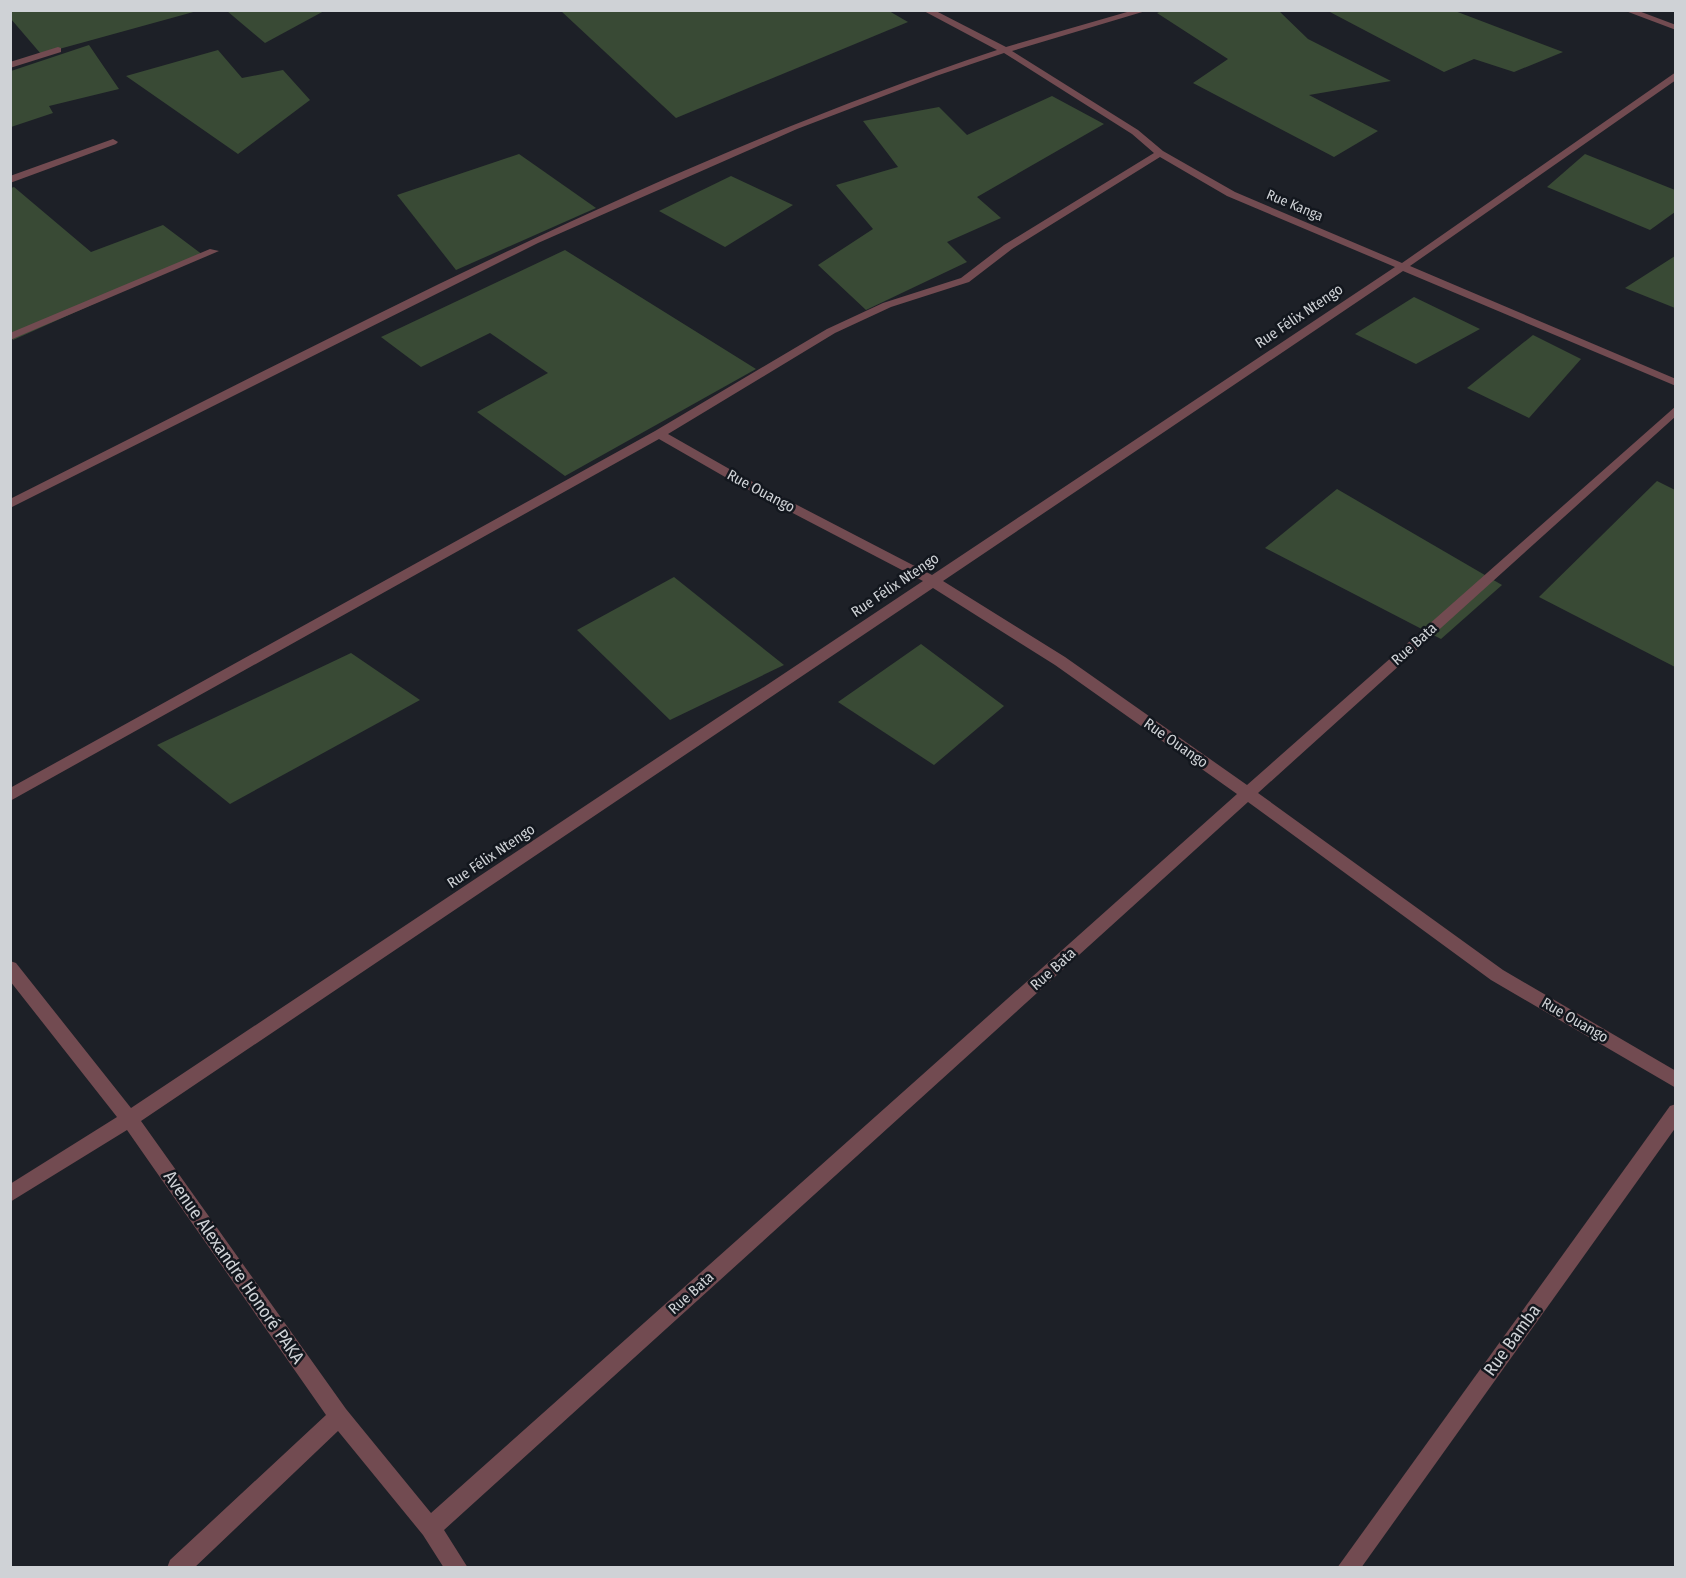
<svg xmlns="http://www.w3.org/2000/svg" width="1686" height="1578" font-family="'Fira Sans Condensed',sans-serif">
  <style>
    .green { fill: #394a35 }
    .lines { fill: none; stroke-linecap: round; stroke-linejoin: round }
    .street { fill: #724b51; fill-rule: evenodd }
    .labels { text-anchor: middle; stroke-width: 5; stroke-linejoin: round; paint-order: stroke }
    .far-street-label { font-size: 14px; fill: #cfd2d6; stroke: #13171e }
    .street-label { font-size: 15px; fill: #cfd2d6; stroke: #13171e }
    .near-street-label { font-size: 18px; fill: #cfd2d6; stroke: #13171e }
  </style>
  <rect width="100%" height="100%" fill="#1d2027"/>
  <g class="green">
    <polygon points="1164,10 1279,11 1308,39 1391,81 1309,95 1378,131 1334,157 1193,83 1228,59 1157,13"/>
    <polygon points="10,11 197,11 41,54 11,19"/>
    <polygon points="227,11 324,11 265,43"/>
    <polygon points="889,11 908,22 676,118 561,11"/>
    <polygon points="1328,11 1455,11 1563,52 1514,72 1474,59 1444,72"/>
    <polygon points="89,45 119,89 49,106 53,113 11,127 11,71"/>
    <polygon points="218,50 242,78 283,70 310,100 238,154 126,76"/>
    <polygon points="1052,96 1104,124 977,197 1001,218 947,242 967,262 866,310 818,265 873,229 836,185 898,167 863,121 939,107 967,135"/>
    <polygon points="519,154 596,208 456,270 397,195"/>
    <polygon points="1585,154 1675,190 1675,212 1650,230 1547,187"/>
    <polygon points="731,176 793,205 725,247 659,211"/>
    <polygon points="14,187 91,252 163,225 203,255 13,340 11,337 11,188"/>
    <polygon points="565,250 756,369 565,476 477,412 548,373 490,333 421,367 381,337"/>
    <polygon points="1675,256 1675,308 1625,288"/>
    <polygon points="1414,297 1480,329 1416,364 1355,334"/>
    <polygon points="1533,335 1581,359 1529,418 1467,388"/>
    <polygon points="1657,481 1675,490 1675,667 1539,597"/>
    <polygon points="1337,489 1502,585 1441,639 1265,548"/>
    <polygon points="674,577 784,665 670,720 577,630"/>
    <polygon points="921,644 1004,706 934,765 838,702"/>
    <polygon points="351,653 420,700 230,804 157,745"/>
  </g>
  <g class="lines">
    <g class="street">
      <path d="M922,10H934L1006,47L1134,10H1149L1012,51L1138,130L1163,151L1235,192L1402,263L1676,72V80L1410,266L1676,379V386L1403,271L943,581L1065,657L1247,785L1676,406V416L1258,793L1503,970L1676,1071V1088L1491,980L1248,802L444,1530L468,1568H444L423,1535L338,1431L194,1568H167L170,1560L326,1415L127,1130L10,1202V1184L117,1117L10,981V961L16,963L131,1108L923,581L739,485L659,439L10,801V788L655,431L827,329L883,303L961,278L1004,245L1154,153L1132,134L1004,53L936,76L797,129L538,243L10,508V499C334,337 654,164 997,50ZM1160,157L1227,196L1395,267L932,575L747,479L668,434L835,333L891,307L969,282L1012,249ZM933,588L1055,665L1237,794L431,1513L346,1409L141,1121Z"/>
      <polygon points="1623,10 1636,10 1676,25 1676,30"/>
      <polygon points="58,47 61,48 61,52 10,68 10,62"/>
      <polygon points="113,139 118,142 116,144 10,183 10,176"/>
      <polygon points="210,249 219,251 10,340 10,333"/>
      <polygon points="1676,1104 1676,1127 1361,1568 1337,1568 1670,1106"/>
    </g>
  </g>
  <g class="labels">
    <g class="far-street-label">
      <text transform="translate(1295 205) rotate(23)" y="5">Rue Kanga</text>
    </g>
    <g class="street-label">
      <text transform="translate(1299 316) rotate(-34)" y="5">Rue Félix Ntengo</text>
      <text transform="translate(761 491) rotate(28)" y="5">Rue Ouango</text>
      <text transform="translate(895 585) rotate(-34)" y="5">Rue Félix Ntengo</text>
      <text transform="translate(1414 644) rotate(-42)" y="5">Rue Bata</text>
      <text transform="translate(1176 743) rotate(35)" y="5">Rue Ouango</text>
      <text transform="translate(491 856) rotate(-34)" y="5">Rue Félix Ntengo</text>
      <text transform="translate(1053 969) rotate(-42)" y="5">Rue Bata</text>
      <text transform="translate(1575 1020) rotate(30)" y="5">Rue Ouango</text>
      <text transform="translate(691 1293) rotate(-42)" y="5">Rue Bata</text>
    </g>
    <g class="near-street-label">
      <text transform="translate(234 1267) rotate(55)" y="6">Avenue Alexandre Honoré PAKA</text>
      <text transform="translate(1512 1340) rotate(-54)" y="6">Rue Bamba</text>
    </g>
  </g>
  <rect width="1686" height="1578" fill="none" stroke="#cfd2d6" stroke-width="24"/>
</svg>
